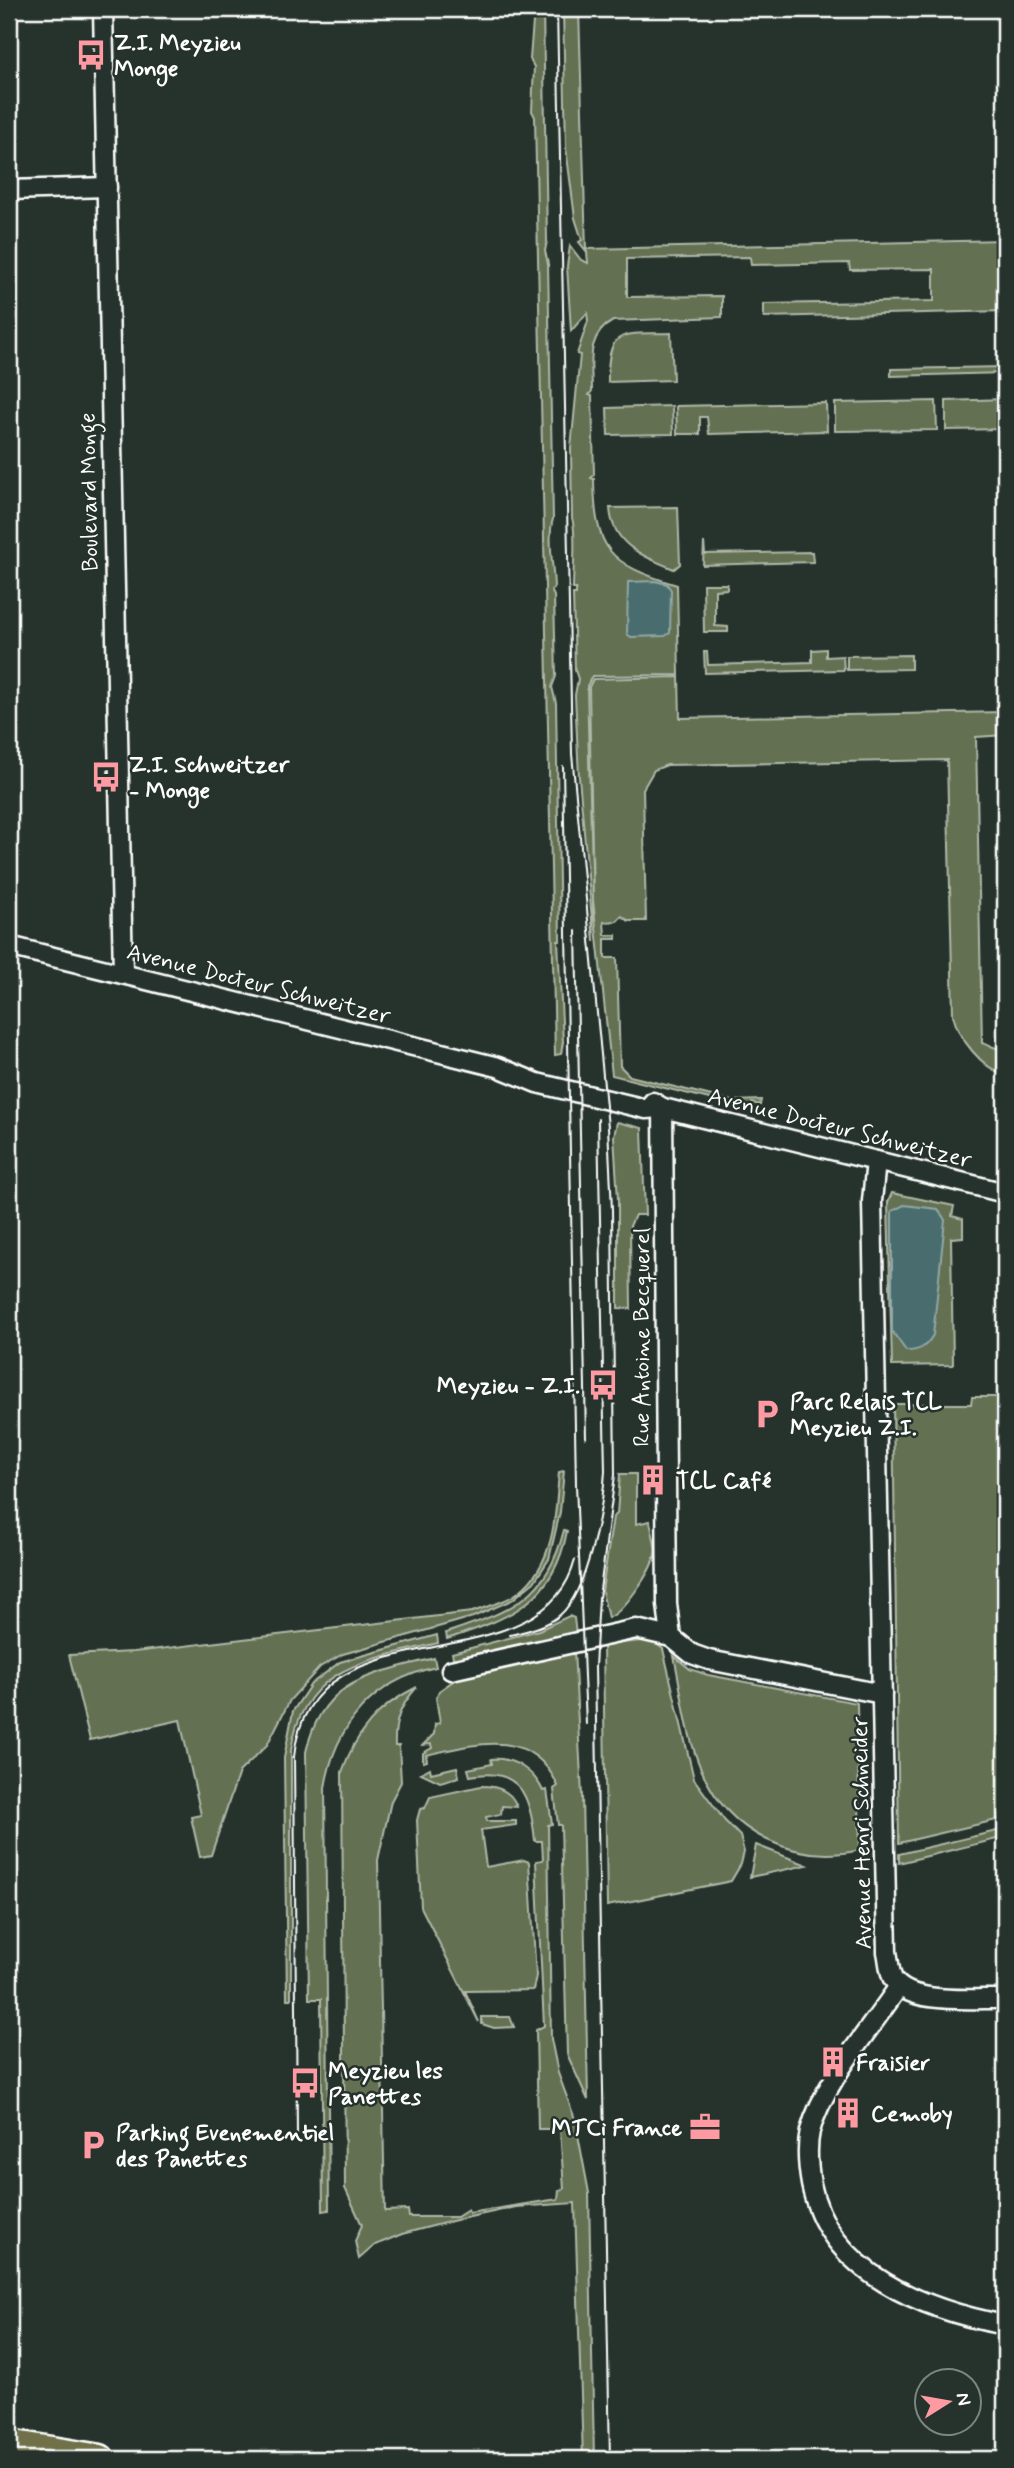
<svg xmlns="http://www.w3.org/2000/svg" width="1014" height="2468" font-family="Mynerve,sans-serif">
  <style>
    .green { fill: #637051; stroke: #b1b8a8; stroke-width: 2 }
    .water { fill: #496d6e; stroke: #92a7a8; stroke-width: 2 }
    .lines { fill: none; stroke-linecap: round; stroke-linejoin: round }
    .minor-casing { stroke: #fff; stroke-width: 23 }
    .primary-casing { stroke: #fff; stroke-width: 33 }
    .minor { stroke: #26332d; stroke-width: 18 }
    .primary { stroke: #70704a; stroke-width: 28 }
    .tram { stroke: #fff; stroke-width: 2 }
    .labels { text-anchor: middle; stroke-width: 5; stroke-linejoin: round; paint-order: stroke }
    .poi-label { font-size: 23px; font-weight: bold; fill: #fff; stroke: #26332d; text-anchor: start }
    .street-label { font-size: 23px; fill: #fff; stroke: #26332d }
  </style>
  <rect width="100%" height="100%" fill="#26332d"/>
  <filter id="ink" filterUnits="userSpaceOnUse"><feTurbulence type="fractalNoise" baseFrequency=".0143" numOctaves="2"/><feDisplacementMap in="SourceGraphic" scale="14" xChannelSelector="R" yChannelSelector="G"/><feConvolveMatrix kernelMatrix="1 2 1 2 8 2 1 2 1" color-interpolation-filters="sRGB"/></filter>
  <g filter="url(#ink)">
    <g class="green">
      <path d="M534,9H543L547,241L545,251L548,264L553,519C547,537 554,569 554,589L551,590L554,596L556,676L552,687L556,703L560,941H558L563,1042L561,1054L555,1055L535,117L532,111L534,67L530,59Z"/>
      <path d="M563,9H579L586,249L1005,240V311L764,317V304L934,301V269L850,270L849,263L751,265L750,257L627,259V297L722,296V317L613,321C585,336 592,364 592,391L589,395L592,396L594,474L591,478L594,479C595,550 608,564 677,585L679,675L592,676L587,686L594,942L579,777L575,695L578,679L575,670L573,594H576V589H573C573,570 577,533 572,518L571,448L580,355L577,354L588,321L587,313L571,331L567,266L570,246L581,260L588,263L587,252L579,242L582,240L575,218L566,148Z"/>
      <path d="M671,333L673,380L608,382C607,325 624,335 671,333Z"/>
      <polygon points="1005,367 1005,373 891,376 891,369"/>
      <polygon points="1005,399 1005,429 946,430 946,401"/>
      <polygon points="936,401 937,430 835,431 835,403"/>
      <polygon points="826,403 827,431 709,434 707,417 700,417 700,434 677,434 676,406"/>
      <polygon points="672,406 673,434 608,435 607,408"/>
      <path d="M678,507L680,564L674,569C644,557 612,545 610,508Z"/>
      <polygon points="704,542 705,554 812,552 813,562 703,565"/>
      <polygon points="703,584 727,584 727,589 715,590 715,626 728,627 728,632 704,632"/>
      <polygon points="826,649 826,657 843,656 844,670 705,673 704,652 707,652 708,665 812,662 812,650"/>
      <polygon points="911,655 911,669 847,670 847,656"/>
      <path d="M679,677L680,718L1005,712V735L976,737L982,1043L1005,1051V1075C982,1068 958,1038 953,1015L947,760L667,765L654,770L643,789L646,921H629L622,916L617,921L604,922L605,935H616V939H605V958H617L620,1066L630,1076L732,1101L761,1100L760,1105L752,1103L750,1109L612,1075L593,900L589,687L593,679Z"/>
      <polygon points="617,1122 642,1128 645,1215 635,1215 630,1226 631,1309 618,1308 618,1200 614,1136"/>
      <polygon points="892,1193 954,1206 952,1216 963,1219 963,1237 951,1238 953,1365 892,1366 888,1202"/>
      <polygon points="972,1397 1005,1397 1005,1818 899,1843 893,1404 971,1404"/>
      <path d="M564,1471L560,1512L549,1559L534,1582L512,1600L473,1617L343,1654L320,1667L290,1700L267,1745L239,1772L211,1855L200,1857L191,1817L201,1815L180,1720L90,1740L69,1655L134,1652L472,1612C485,1607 501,1603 513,1596C555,1569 555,1517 559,1472Z"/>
      <path d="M620,1474H636V1524L650,1521C651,1530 657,1545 655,1554C652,1571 623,1613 608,1618L602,1591L613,1517L617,1514Z"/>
      <path d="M564,1530L567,1531C554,1602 510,1618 447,1639L446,1633C509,1611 546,1601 564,1530Z"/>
      <polygon points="569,1616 574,1618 576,1635 454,1661 452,1653 539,1630"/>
      <path d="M437,1635L438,1643C369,1660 302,1666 291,1751V1999H287L284,1758L293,1711L311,1684L340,1662Z"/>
      <polygon points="651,1640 663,1649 694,1779 725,1821 740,1836 744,1852 741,1864 731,1881 607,1906 603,1645"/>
      <path d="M574,1650L582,1795L588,2100L567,2054L561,1825H558L554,1789L558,1786C531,1726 475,1744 426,1755L427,1761L423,1762V1753L432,1748L431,1744L423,1745L434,1734L435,1724L440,1723L436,1698L439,1691L459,1677Z"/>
      <path d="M674,1656L690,1669L708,1675L857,1703L860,1850C795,1865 729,1834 702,1771C686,1736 682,1693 674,1656Z"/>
      <path d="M434,1658L436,1667C373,1681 335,1725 325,1788L329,2210L323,2211L321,1999H309L306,1752C322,1679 370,1675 434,1658Z"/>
      <path d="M417,1687C400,1706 394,1721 395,1746H399L401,1782L391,1801L378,1860L385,2211L408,2210L409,2217H457L468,2210L469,2213L558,2199L559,2190L564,2189L560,2129H538L536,2030L544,2026L536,1861L543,1860L542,1841H535C531,1798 521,1766 470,1776L468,1769L492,1764L491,1759C514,1757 534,1771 543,1791L547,1790L552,1824L548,1825L551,2039L558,2073L575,2119L589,2193L594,2459H583L575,2203L516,2207L456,2220L402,2234L375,2245L359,2259L355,2241L362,2225L345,2188L342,1772C356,1732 378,1706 417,1687Z"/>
      <polygon points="457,1767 459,1777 440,1782 421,1773 430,1768 431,1773"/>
      <path d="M481,1786C497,1786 512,1791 517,1807L502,1806L501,1814L486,1817L487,1821H516V1825L481,1830L486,1867L524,1860L529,1862L536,1976L533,1990L465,1991L479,2022L421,1907L417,1820L420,1809L425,1808L430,1797Z"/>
      <polygon points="1005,1829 1005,1837 899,1863 899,1854"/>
      <polygon points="756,1845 807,1865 750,1877"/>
      <polygon points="482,2017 510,2017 514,2027 494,2028 482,2024"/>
    </g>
    <g class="water">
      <polygon points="655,581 667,584 671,590 670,633 665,636 631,637 627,634 628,582"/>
      <path d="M904,1205L938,1209L945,1220L933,1335C926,1347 920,1351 906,1351L892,1331V1211Z"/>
    </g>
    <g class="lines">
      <g class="minor-casing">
        <g id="minor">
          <polyline points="103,9 123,974"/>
          <polyline points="9,190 107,187"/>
          <polyline points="9,946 498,1067 537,1083 646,1109 663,1108"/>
          <polyline points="653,1102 663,1108 1005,1193"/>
          <polyline points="663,1108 667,1604 671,1637 692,1654 709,1660 882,1694"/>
          <path d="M876,1161L872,1201L887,1952C889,1960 889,1971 893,1979C910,2006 976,1998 1005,1999"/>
          <polyline points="451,1670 636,1629 671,1637"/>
          <path d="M899,1986C870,2030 824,2081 810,2131C806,2149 808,2167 811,2184C829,2274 925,2310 1005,2325"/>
        </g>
      </g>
      <g class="primary-casing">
        <polyline id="primary" points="9,2444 100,2459"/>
      </g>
      <use href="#minor" class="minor"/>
      <use href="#primary" class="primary"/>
      <g class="tram">
        <polyline points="557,9 572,754 608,1127 612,1210 615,1475 599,1598 595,1667 610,2459"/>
        <polyline points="563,766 576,1484 586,1724"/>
        <polyline points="576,931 586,1438"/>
        <path d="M510,1635C527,1631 546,1627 560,1615C588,1591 603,1507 605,1471L598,1119"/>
        <path d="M297,2135L294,1757C308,1599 541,1691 575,1560"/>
      </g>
    </g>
  </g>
  <defs>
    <g id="bus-bare" transform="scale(2.415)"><path d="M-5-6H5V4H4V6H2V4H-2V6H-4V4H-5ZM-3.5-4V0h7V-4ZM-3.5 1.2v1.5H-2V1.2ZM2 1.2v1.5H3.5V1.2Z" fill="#ff9aa2" stroke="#26332d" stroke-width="2.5" paint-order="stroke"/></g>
    <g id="parking-bare" transform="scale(2.415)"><path d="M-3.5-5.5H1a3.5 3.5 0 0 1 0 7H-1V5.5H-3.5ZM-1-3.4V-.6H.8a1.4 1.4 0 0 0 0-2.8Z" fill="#ff9aa2" stroke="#26332d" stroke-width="2.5" paint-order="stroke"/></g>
    <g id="building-bare" transform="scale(2.415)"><path d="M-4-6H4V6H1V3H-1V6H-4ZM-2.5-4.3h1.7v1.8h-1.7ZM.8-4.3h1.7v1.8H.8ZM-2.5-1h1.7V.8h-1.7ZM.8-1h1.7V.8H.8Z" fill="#ff9aa2" stroke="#26332d" stroke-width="2.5" paint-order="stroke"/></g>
    <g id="office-bare" transform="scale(2.415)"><path d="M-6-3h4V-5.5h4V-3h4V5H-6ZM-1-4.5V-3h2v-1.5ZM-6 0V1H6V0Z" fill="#ff9aa2" stroke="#26332d" stroke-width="2.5" paint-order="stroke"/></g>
  </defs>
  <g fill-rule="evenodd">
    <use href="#bus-bare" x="91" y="55"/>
    <use href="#bus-bare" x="106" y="777"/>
    <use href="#bus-bare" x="603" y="1385"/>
    <use href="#parking-bare" x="767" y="1414"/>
    <use href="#building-bare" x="653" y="1480"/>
    <use href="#building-bare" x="833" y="2062"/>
    <use href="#bus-bare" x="305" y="2083"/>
    <use href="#building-bare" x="848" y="2113"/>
    <use href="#office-bare" x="705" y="2127"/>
    <use href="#parking-bare" x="93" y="2145"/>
  </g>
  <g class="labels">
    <g class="poi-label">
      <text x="114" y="50">Z.I. Meyzieu<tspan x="114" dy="26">Monge</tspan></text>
      <text x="129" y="772">Z.I. Schweitzer<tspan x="129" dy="26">- Monge</tspan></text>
      <text x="580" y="1393" text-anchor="end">Meyzieu - Z.I.</text>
      <text x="790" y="1409">Parc Relais TCL<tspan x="790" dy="26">Meyzieu Z.I.</tspan></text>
      <text x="676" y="1488">TCL Café</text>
      <text x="856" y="2070">Fraisier</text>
      <text x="328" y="2078">Meyzieu les<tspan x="328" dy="26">Panettes</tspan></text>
      <text x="871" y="2121">Cemoby</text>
      <text x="682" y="2135" text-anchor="end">MTCi France</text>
      <text x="116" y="2140">Parking Evenementiel<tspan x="116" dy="26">des Panettes</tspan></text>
    </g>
    <g class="street-label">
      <text transform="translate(88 492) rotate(-91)" y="8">Boulevard Monge</text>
      <text transform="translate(259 983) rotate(14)" y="8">Avenue Docteur Schweitzer</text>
      <text transform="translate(840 1127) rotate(14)" y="8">Avenue Docteur Schweitzer</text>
      <text transform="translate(641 1337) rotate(-90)" y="8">Rue Antoine Becquerel</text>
      <text transform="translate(861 1833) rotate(-91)" y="8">Avenue Henri Schneider</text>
    </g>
  </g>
  <rect width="1014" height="2468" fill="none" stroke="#26332d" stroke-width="35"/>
  <rect x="18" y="18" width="979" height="2433" fill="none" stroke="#fff" stroke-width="2.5" filter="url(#ink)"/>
  <g transform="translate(948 2402) rotate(79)"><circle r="33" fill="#26332d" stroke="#7d8581" stroke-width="2"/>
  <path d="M0-5L12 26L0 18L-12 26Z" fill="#ff9aa2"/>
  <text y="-10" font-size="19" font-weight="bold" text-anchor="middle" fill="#ffffff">N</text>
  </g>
</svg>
